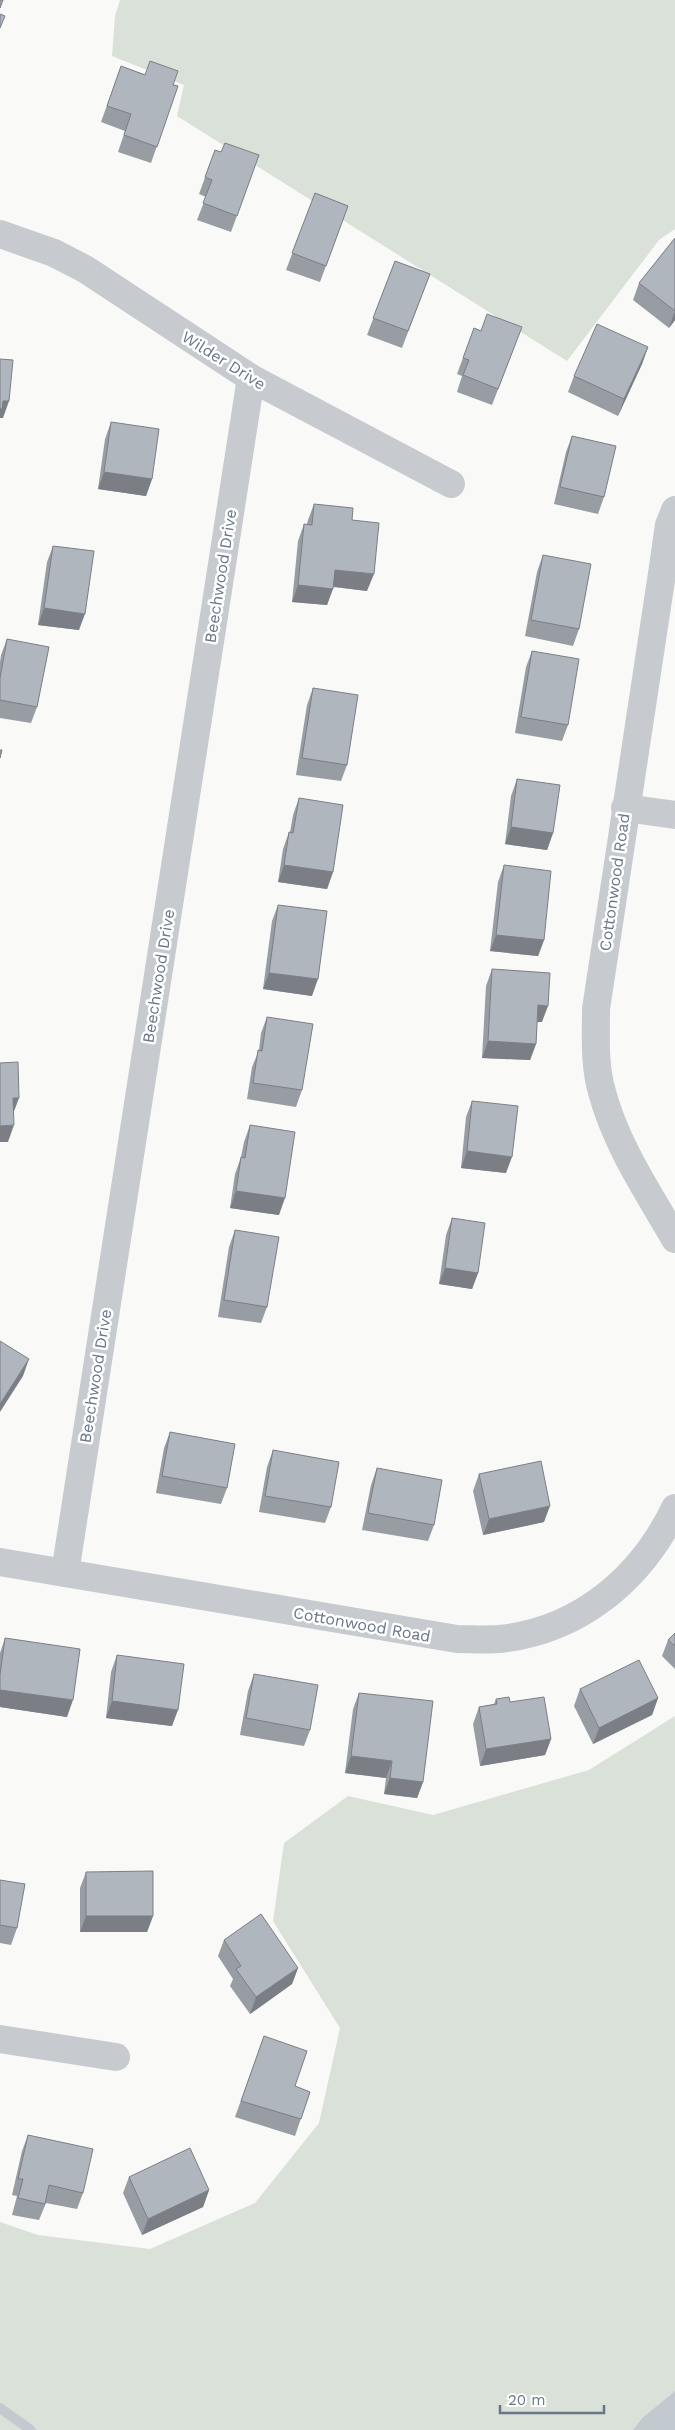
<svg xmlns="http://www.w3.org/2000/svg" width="675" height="2430" font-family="'Work Sans',sans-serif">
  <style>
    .green { fill: #dae1d8 }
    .water { fill: #c2cad0 }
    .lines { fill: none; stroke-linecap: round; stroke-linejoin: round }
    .stream { stroke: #c2cad0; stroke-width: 10 }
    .minor { stroke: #c7cace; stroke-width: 28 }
    .wall { fill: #979da3 }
    .shaded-wall { fill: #7b7f85 }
    .building { fill: #b0b6be; stroke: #7b7f85 }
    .labels { text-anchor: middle; stroke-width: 5; stroke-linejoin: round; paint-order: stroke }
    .street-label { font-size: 16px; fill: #677689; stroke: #fff }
  </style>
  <rect width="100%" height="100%" fill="#f9f9f7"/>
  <g class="green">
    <polygon points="120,0 675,0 675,229 659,240 567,361 177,116 184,85 112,56 115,16"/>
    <polygon points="675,1716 675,2391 642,2418 633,2430 0,2430 0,2222 38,2235 150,2249 255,2203 319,2123 340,2028 273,1921 284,1843 348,1796 433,1815 589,1770"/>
  </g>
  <polygon class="water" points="675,2391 675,2430 633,2430 642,2418"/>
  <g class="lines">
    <polyline class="stream" points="0,2408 31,2430"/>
    <g class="minor">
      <polyline points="0,234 54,253 85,269 251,378 451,484"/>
      <path d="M675,510L669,525L663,567L596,1009C596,1036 594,1065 602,1092C616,1145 648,1192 675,1239"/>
      <polyline points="625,808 675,815"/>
      <path d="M0,1562L457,1639C470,1639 485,1640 499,1639C579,1631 641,1579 675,1508"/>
      <polyline points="65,1573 251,378"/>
      <polyline points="0,2039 116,2057"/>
    </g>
  </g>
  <g class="wall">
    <polygon points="121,66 178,86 151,163 118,152 125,131 101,122"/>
    <polygon points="215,150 221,152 259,155 231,232 197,220 206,197 199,194"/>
    <polygon points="315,193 348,206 320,282 286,270"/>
    <polygon points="675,238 675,320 669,328 633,300 639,283"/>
    <polygon points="395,261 430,274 402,348 367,335"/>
    <polygon points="474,328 516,343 492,405 457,392 462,376 457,374"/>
    <polygon points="648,347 642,364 618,416 568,392 574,376"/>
    <polygon points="111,422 152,479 146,496 98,489 105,439"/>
    <polygon points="572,436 604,497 598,514 554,504 566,452"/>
    <polygon points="314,504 352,520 367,591 333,587 327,605 292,602 298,541 304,524 307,524 308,520"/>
    <polygon points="53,546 79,630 38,625 47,562"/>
    <polygon points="543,555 579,629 573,646 525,636 537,572"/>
    <polygon points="7,639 37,707 31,723 0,718 0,662 1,655"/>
    <polygon points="532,651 568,725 562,741 515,733 526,667"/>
    <polygon points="313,688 347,765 341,781 296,775 307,705"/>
    <polygon points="517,779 553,833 547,850 505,844 511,796"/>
    <polygon points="299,798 333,872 327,889 278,882 283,849 289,832 290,832 293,815"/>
    <polygon points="504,865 544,940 538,956 490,951 498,882"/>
    <polygon points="278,905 312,996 263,989 272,921"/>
    <polygon points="492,969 542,1022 537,1022 536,1044 530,1060 482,1058 486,986"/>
    <polygon points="267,1017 302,1090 296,1107 247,1099 252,1067 259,1050 261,1033"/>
    <polygon points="472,1101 506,1173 461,1168 466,1117"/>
    <polygon points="250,1125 279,1215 230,1208 235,1174 241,1157 244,1142"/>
    <polygon points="452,1218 478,1273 472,1289 439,1284 446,1235"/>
    <polygon points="235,1230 267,1307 261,1323 218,1317 229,1247"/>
    <polygon points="170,1432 227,1488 221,1504 156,1493 164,1448"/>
    <polygon points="273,1450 331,1507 325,1523 259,1512 267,1467"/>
    <polygon points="377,1468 434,1525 428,1541 362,1530 371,1485"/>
    <polygon points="479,1474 544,1522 483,1535 473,1491"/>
    <polygon points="675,1633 675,1669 662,1656 668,1640"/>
    <polygon points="5,1638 67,1717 0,1707 0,1653"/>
    <polygon points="117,1655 172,1726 106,1718 111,1672"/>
    <polygon points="254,1674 310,1730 304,1746 240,1735 248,1691"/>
    <polygon points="580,1689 658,1698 652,1715 593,1744 574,1706"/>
    <polygon points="359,1693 423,1782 417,1798 384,1794 386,1778 345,1773 353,1709"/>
    <polygon points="496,1699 510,1702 551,1739 545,1755 480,1766 473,1724 479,1707 494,1704"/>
    <polygon points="86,1872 153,1916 147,1932 80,1932 80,1888"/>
    <polygon points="0,1880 17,1928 11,1945 0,1943"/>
    <polygon points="224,1940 298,1968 292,1984 250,2014 230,1986 233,1979 218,1956"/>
    <polygon points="264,2036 295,2086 310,2092 295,2136 235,2117"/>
    <polygon points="28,2135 83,2193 77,2209 46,2203 39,2220 12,2215 17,2196 12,2195 22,2151"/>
    <polygon points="129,2177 209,2190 203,2207 142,2235 123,2193"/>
  </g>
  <g class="shaded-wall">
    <polygon points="675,311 675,320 669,328"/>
    <polygon points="648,347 642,364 618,416 624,399"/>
    <polygon points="3,401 9,401 3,418 0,418 0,408"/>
    <polygon points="104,472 152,479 146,496 98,489"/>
    <polygon points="335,570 374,574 367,591 329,586"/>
    <polygon points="298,585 333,589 327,605 292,602"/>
    <polygon points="44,608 85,614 79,630 38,625"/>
    <polygon points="511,827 553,833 547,850 505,844"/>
    <polygon points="284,865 333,872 327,889 278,882"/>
    <polygon points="496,935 544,940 538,956 490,951"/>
    <polygon points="269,973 318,979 312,996 263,989"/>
    <polygon points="538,1005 548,1006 542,1022 532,1022"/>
    <polygon points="488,1041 536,1044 530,1060 482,1058"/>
    <polygon points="13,1098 19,1098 13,1114"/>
    <polygon points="14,1125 8,1142 0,1142 0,1126"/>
    <polygon points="467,1151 512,1157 506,1173 461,1168"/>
    <polygon points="236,1191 285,1198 279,1215 230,1208"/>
    <polygon points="445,1268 478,1273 472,1289 439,1284"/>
    <polygon points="29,1359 23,1376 0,1412 0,1404"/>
    <polygon points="550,1506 544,1522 483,1535 489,1519"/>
    <polygon points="0,1690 73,1700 67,1717 0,1707"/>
    <polygon points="658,1698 652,1715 593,1744 599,1728"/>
    <polygon points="112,1701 178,1710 172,1726 106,1718"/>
    <polygon points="551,1739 545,1755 480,1766 486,1749"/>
    <polygon points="351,1756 392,1761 386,1778 345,1773"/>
    <polygon points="390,1778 423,1782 417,1798 384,1794"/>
    <polygon points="86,1916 153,1916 147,1932 80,1932"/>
    <polygon points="298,1968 292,1984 250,2014 256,1997"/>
    <polygon points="209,2190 203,2207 142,2235 148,2219"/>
  </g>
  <g class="building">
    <polygon points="0,0 3,0 0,8"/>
    <polygon points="0,14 5,16 0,28"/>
    <polygon points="150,61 178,71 173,85 178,86 157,147 124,135 131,114 107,106 121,66 145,75"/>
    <polygon points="225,143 259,155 237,216 203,203 212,180 205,177 215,150 221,152"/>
    <polygon points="315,193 348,206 326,266 292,253"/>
    <polygon points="675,238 675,311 639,283"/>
    <polygon points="395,261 430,274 408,331 373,318"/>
    <polygon points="487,314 522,327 498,389 463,375 469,360 463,358 474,328 481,331"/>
    <polygon points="597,324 648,347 624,399 574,376"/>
    <polygon points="0,359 13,360 9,401 3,401 2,409 0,409"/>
    <polygon points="111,422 159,429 152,479 104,472"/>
    <polygon points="572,436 616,446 604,497 560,487"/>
    <polygon points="314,504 353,508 352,520 379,523 374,574 335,570 333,589 298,585 304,524 312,525"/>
    <polygon points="53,546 94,551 85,614 44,608"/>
    <polygon points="543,555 591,564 579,629 531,620"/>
    <polygon points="7,639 49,647 37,707 0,700 0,678"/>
    <polygon points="532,651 579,659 568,725 521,717"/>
    <polygon points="313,688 358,695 347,765 302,758"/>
    <polygon points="0,750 2,750 0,758"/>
    <polygon points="517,779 560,785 553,833 511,827"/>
    <polygon points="299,798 343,805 333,872 284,865 289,832 293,833"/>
    <polygon points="504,865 551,871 544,940 496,935"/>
    <polygon points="278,905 327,911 318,979 269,973"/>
    <polygon points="492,969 550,973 548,1006 538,1005 536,1044 488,1041"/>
    <polygon points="267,1017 313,1024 302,1090 253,1083 258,1050 262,1051"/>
    <polygon points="18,1062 19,1098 13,1098 14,1125 0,1126 0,1063"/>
    <polygon points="472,1101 518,1106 512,1157 467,1151"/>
    <polygon points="250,1125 295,1132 285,1198 236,1191 241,1157 245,1158"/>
    <polygon points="452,1218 485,1223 478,1273 445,1268"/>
    <polygon points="235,1230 279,1237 267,1307 224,1300"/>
    <polygon points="0,1341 29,1359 0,1404"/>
    <polygon points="170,1432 235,1444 227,1488 162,1476"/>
    <polygon points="273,1450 339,1462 331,1507 265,1496"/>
    <polygon points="541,1461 550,1506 489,1519 479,1474"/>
    <polygon points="377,1468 442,1480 434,1525 368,1513"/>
    <polygon points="675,1633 675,1646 668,1640"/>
    <polygon points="5,1638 80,1649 73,1700 0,1690 0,1675"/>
    <polygon points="117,1655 184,1664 178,1710 112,1701"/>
    <polygon points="639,1660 658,1698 599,1728 580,1689"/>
    <polygon points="254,1674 318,1685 310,1730 246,1718"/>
    <polygon points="359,1693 433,1701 423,1782 390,1778 392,1761 351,1756"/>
    <polygon points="509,1697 510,1702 544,1697 551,1739 486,1749 479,1707 497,1704 496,1699"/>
    <polygon points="153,1871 153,1916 86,1916 86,1872"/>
    <polygon points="0,1880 25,1884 17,1928 0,1925"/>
    <polygon points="261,1914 298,1968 256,1997 236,1969 241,1966 224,1940"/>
    <polygon points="264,2036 307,2051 295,2086 310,2092 301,2119 241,2101"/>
    <polygon points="28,2135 93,2149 83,2193 49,2185 45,2204 18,2198 23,2179 18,2179"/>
    <polygon points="190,2148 209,2190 148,2219 129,2177"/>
  </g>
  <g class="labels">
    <g class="street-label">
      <text transform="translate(224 360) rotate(32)" y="6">Wilder Drive</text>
      <text transform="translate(220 576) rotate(-81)" y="6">Beechwood Drive</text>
      <text transform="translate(614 882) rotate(-82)" y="6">Cottonwood Road</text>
      <text transform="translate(158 976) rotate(-81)" y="6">Beechwood Drive</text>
      <text transform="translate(95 1376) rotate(-81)" y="6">Beechwood Drive</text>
      <text transform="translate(362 1624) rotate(10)" y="6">Cottonwood Road</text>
    </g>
  </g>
  <path d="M500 2405v8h104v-8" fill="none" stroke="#677689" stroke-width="2.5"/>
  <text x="508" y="2405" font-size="15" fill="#677689" stroke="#ffffff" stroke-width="4" paint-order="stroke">20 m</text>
</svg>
